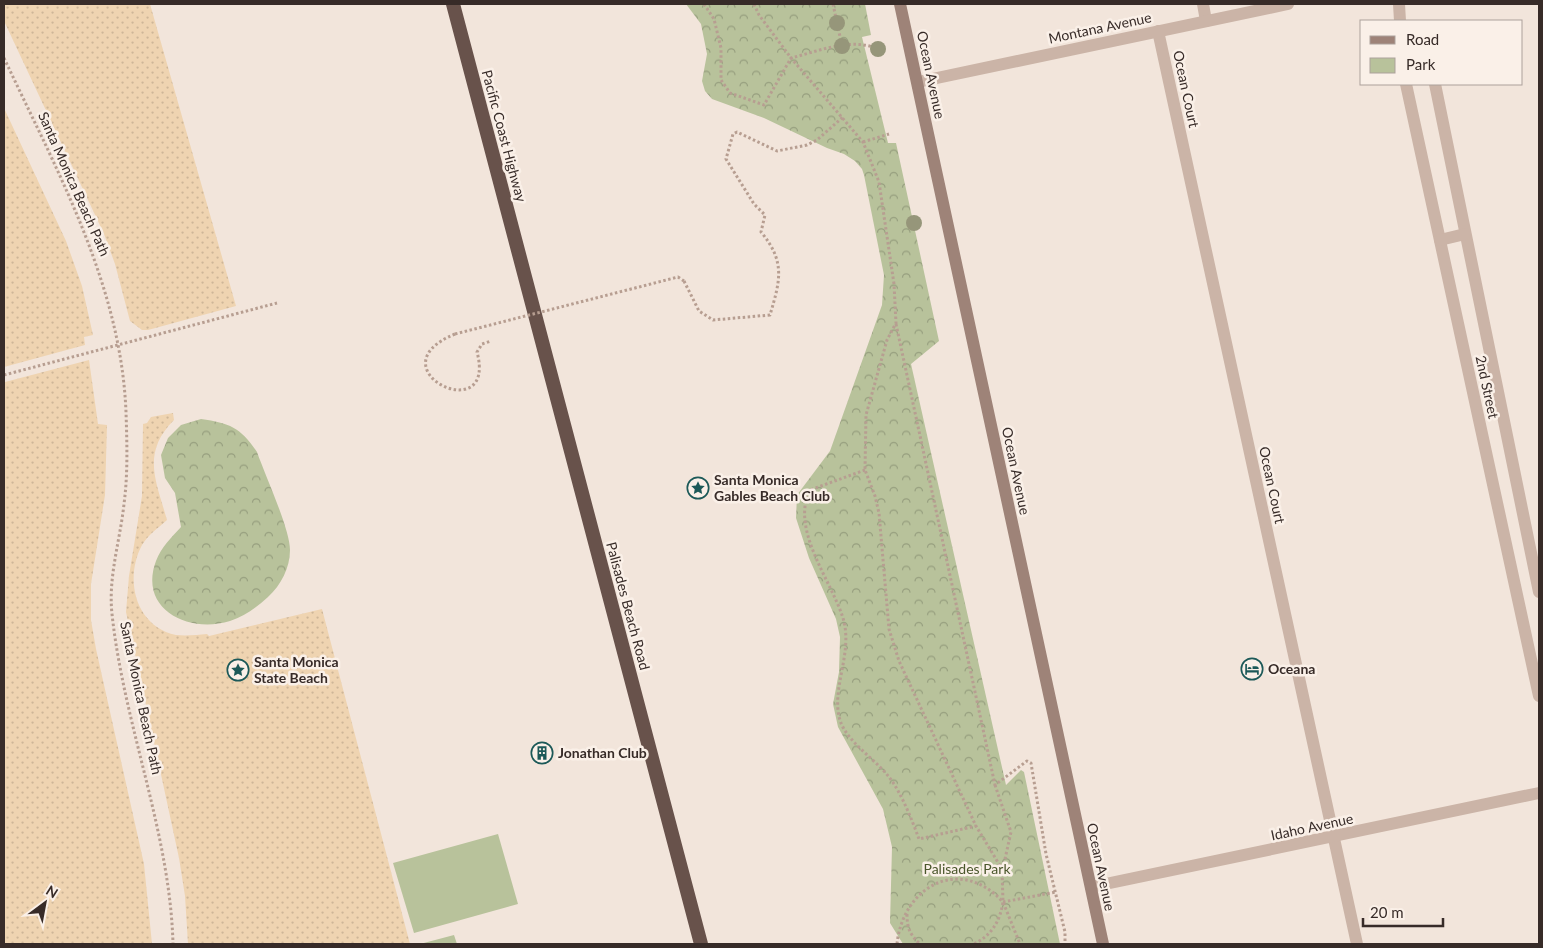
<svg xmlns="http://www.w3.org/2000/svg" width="1543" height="948" font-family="Lato,sans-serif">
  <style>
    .green { fill: #b8c29b }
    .forest { fill: url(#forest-crowns) }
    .sand { fill: url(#sand-dots) }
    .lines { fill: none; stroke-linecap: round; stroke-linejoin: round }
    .path { stroke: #b79e91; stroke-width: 3; stroke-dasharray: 2.5 2.5; stroke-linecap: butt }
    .service { stroke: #cbb4a7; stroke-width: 12 }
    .minor { stroke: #cbb4a7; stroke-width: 12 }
    .tertiary { stroke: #cbb4a7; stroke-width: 12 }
    .secondary { stroke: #9e8378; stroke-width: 12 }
    .trunk { stroke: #68524b; stroke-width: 14 }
    .path-bridge { stroke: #b79e91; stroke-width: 3; stroke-dasharray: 2.5 2.5; stroke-linecap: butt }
    .tree { fill: #96967a }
    .labels { text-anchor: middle; stroke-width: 5; stroke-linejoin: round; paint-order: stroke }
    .street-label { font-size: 14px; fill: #372b28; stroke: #faf0e8 }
    .poi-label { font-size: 14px; font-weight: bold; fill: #372b28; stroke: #faf0e8; text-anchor: start }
    .park-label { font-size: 14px; fill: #4a562b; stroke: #faf0e8 }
  </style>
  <defs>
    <pattern id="forest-crowns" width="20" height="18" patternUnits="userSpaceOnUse" patternTransform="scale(1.25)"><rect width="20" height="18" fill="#b8c29b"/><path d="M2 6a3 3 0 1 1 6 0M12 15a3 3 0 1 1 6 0" fill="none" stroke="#969e7e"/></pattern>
    <pattern id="sand-dots" width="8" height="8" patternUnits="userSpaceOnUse" patternTransform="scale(1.25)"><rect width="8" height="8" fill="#efd4b1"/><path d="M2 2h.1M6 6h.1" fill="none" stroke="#ceb698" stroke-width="1.8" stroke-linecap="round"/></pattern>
  </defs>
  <rect width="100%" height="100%" fill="#f2e5db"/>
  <g class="green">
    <polygon points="498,834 518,904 414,933 393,863"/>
    <polygon points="454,935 457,944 420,944"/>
  </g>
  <g class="forest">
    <polygon points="686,4 865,4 871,35 862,37 888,143 896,143 939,341 911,364 1006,785 1021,770 1024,772 1060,944 903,944 890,923 892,847 883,809 838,727 833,704 839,672 840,637 836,619 809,558 796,518 797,495 830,451 882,305 884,275 864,175 862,169 855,161 844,154 827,148 764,118 712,99 705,91 702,81 707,54 701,24"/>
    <path d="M201,419C230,423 241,428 257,452C265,475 290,529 290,550C290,568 281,585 268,597C257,607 245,616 230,621C188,634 138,609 156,561C161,547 172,537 181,527L175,493L165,478L161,455L168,438L181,425Z"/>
  </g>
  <g class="sand">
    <polygon points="4,4 150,4 236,306 148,330 142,330 130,321 115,264 104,234 4,21"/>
    <polygon points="4,108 66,241 82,286 93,335 84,337 85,345 4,367"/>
    <polygon points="89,360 98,424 107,425 105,495 91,584 91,620 96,649 144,864 152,944 4,944 5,382"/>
    <path d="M173,413L174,420C141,453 156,481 167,520C158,528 148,535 142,545C124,579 135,626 176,635C186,636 197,635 207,634L209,636L322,609L410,944H188L185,896L179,858L126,612L129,576L142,496L143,424L147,423L151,417Z"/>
  </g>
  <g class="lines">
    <g class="path">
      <path d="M704,4L714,19L721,48V80L730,93L764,105L791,58C819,51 851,37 878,49"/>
      <polyline points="754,4 759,15 791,58 863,142 879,182 894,284 896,323 887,340 866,415 865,470 875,496 879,513 889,629 899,661 976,826 1002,869 1003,902 1020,944"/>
      <polyline points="833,4 842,46"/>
      <path d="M4,58C57,171 121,285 126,412C127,443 128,474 124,504C120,541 108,577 112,614C124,726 170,832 173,944"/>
      <polyline points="863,142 889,134"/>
      <path d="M684,281L699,311L713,320L770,315C780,281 786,262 761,232L765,215L754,204L726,159L733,134L737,132L777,151L807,145L817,140L843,117"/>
      <polyline points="896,324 995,785 1027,761 1031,763 1046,854 1065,932 1065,944"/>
      <path d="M455,334C370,369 498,430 477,352L482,344L491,341"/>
      <polyline points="4,375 277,303"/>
      <path d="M865,470L810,490C790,529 831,580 843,618C854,654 829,691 841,723C849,743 876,760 889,777C901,792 912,820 919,839L976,826"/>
      <polyline points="995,785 1011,832 1003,868"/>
      <polyline points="1003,902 1056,892"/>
      <path d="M907,914C907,928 910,935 920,944"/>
      <path d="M897,944C903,886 960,855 1003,902C1000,921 992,935 974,944"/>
    </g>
    <g class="service">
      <polyline points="1203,4 1206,21"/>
      <polyline points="1158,31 1357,944"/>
    </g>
    <g class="minor">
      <polyline points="1399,4 1400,21"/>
      <polyline points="1406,84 1539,696"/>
      <polyline points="1435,84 1539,592"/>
      <polyline points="1440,240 1465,234"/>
      <polyline points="1091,887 1539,793"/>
    </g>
    <polyline class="tertiary" points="918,82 1288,4"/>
    <polyline class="secondary" points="900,4 1103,944"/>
    <polyline class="trunk" points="453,4 701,944"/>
    <polyline class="path-bridge" points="455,334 678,277 684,281"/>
  </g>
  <g class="tree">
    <circle cx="837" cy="23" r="8"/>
    <circle cx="842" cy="46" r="8"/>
    <circle cx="878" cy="49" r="8"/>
    <circle cx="914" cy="223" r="8"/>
  </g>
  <defs>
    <g id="sight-ring" transform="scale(1.125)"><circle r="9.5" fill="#faf0e8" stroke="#1c5958" stroke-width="1.5"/><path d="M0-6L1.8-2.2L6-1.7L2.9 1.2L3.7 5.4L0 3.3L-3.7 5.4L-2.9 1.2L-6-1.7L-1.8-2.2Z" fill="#1c5958"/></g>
    <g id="hotel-ring" transform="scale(1.125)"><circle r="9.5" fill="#faf0e8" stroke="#1c5958" stroke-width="1.5"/><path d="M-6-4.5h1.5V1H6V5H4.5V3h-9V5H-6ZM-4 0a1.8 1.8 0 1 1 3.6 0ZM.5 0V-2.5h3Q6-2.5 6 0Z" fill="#1c5958"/></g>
    <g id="building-ring" transform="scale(1.125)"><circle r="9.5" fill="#faf0e8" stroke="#1c5958" stroke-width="1.5"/><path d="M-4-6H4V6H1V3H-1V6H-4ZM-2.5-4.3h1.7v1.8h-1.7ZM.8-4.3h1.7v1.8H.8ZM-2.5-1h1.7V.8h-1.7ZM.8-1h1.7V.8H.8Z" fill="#1c5958"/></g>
  </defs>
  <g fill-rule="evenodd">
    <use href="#sight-ring" x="698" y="488"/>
    <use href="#hotel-ring" x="1252" y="669"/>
    <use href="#sight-ring" x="238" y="670"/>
    <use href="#building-ring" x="542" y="753"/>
  </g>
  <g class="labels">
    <g class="street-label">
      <text transform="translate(1100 28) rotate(-12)" y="5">Montana Avenue</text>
      <text transform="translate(931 75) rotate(78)" y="5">Ocean Avenue</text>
      <text transform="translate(1186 89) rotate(78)" y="5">Ocean Court</text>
      <text transform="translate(504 136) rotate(75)" y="5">Pacific Coast Highway</text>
      <text transform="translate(74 184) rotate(66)" y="5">Santa Monica Beach Path</text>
      <text transform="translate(1487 387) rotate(78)" y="5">2nd Street</text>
      <text transform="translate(1016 471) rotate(78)" y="5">Ocean Avenue</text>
      <text transform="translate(1272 485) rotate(78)" y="5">Ocean Court</text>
      <text transform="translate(628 606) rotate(75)" y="5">Palisades Beach Road</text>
      <text transform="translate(141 698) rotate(78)" y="5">Santa Monica Beach Path</text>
      <text transform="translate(1312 827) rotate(-12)" y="5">Idaho Avenue</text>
      <text transform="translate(1101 867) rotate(78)" y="5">Ocean Avenue</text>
    </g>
    <g class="poi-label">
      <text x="714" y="485">Santa Monica<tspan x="714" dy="16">Gables Beach Club</tspan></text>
      <text x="254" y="667">Santa Monica<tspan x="254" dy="16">State Beach</tspan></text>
      <text x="1268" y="674">Oceana</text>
      <text x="558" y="758">Jonathan Club</text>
    </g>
    <g class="park-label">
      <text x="967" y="874">Palisades Park</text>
    </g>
  </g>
  <rect width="1543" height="948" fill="none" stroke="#372b28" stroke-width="10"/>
  <rect x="1360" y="20" width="162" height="65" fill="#faf0e8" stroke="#aca19b"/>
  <rect x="1370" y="36" width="25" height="8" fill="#9e8378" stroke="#aca19b"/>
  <text x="1406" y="45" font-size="15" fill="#372b28">Road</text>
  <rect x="1370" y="58" width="25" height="15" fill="#b8c29b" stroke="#aca19b"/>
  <text x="1406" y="70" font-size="15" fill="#372b28">Park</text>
  <g transform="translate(45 903) rotate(32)" stroke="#faf0e8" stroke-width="4" paint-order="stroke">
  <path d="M0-4L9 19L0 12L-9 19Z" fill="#372b28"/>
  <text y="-8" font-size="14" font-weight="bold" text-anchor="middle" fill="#372b28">N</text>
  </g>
  <path d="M1363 918v8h80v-8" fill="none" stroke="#372b28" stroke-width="2.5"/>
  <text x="1370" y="918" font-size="15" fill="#372b28" stroke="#faf0e8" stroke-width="4" paint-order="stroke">20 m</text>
</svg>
